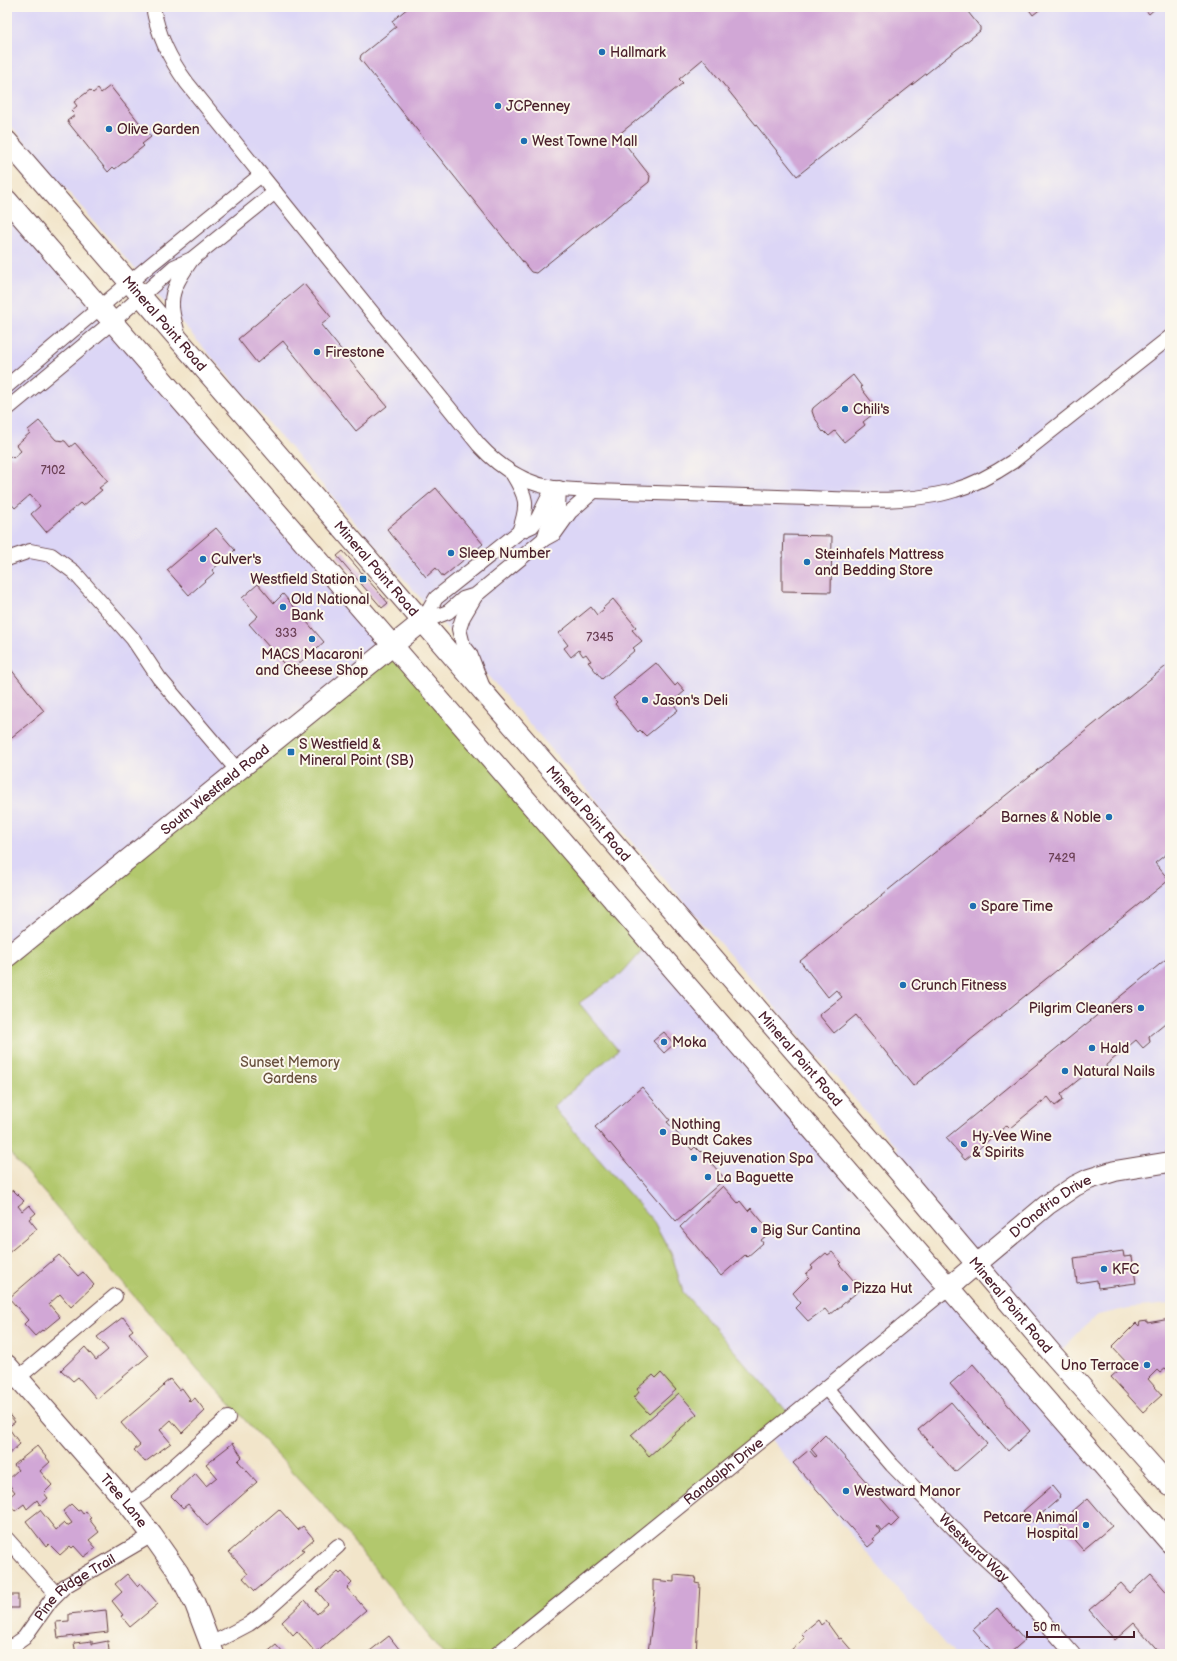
<svg xmlns="http://www.w3.org/2000/svg" width="1177" height="1661" font-family="'Balsamiq Sans',sans-serif">
  <style>
    .built { fill: #dcd6f6 }
    .green { fill: #b2c86d; stroke: #7e744c }
    .building { fill: #d1a7d6 }
    .lines { fill: none; stroke-linecap: round; stroke-linejoin: round }
    .street-casing { stroke: #633d43; stroke-width: 16 }
    .secondary-casing { stroke: #633d43; stroke-width: 22 }
    .street { stroke: #fff; stroke-width: 14 }
    .secondary { stroke: #fff; stroke-width: 20 }
    .poi-dot { fill: #1f6fb2; stroke: #fbf7ec; stroke-width: 1.5 }
    .labels { text-anchor: middle; stroke-width: 4; stroke-linejoin: round; paint-order: stroke }
    .number-label { font-size: 12px; fill: #6c4156 }
    .poi-label { font-size: 14px; fill: #4a1f2b; stroke: #fbf7ec; text-anchor: start }
    .street-label { font-size: 14px; fill: #4a1f2b; stroke: #fbf7ec }
    .park-label { font-size: 14px; fill: #69523f; stroke: #fbf7ec }
  </style>
  <rect width="100%" height="100%" fill="#fbf7ec"/>
  <filter id="ink" filterUnits="userSpaceOnUse"><feTurbulence type="fractalNoise" baseFrequency=".025" numOctaves="2"/><feDisplacementMap in="SourceGraphic" scale="8" xChannelSelector="R" yChannelSelector="G"/><feConvolveMatrix kernelMatrix="1 2 1 2 8 2 1 2 1" color-interpolation-filters="sRGB"/></filter>
  <filter id="wash" filterUnits="userSpaceOnUse"><feTurbulence type="fractalNoise" baseFrequency=".012" numOctaves="4" result="noise"/><feDisplacementMap in="SourceGraphic" scale="16" xChannelSelector="R" yChannelSelector="G"/><feGaussianBlur stdDeviation="0.9" result="paint"/><feColorMatrix in="noise" values="0 0 0 0 0 0 0 0 0 0 0 0 0 0 0 0 0 1.4 0 .05"/><feComposite in="paint" operator="in"/></filter>
  <g filter="url(#wash)">
    <rect width="100%" height="100%" fill="#f2e5ca"/>
    <g class="built">
      <polygon points="7,7 1170,7 1170,1304 1129,1308 1098,1315 1084,1327 1055,1357 887,1159 898,1149 7,121"/>
      <polygon points="7,200 393,646 7,957"/>
      <polygon points="650,941 1170,1543 1170,1654 953,1654 767,1435 791,1416 683,1292 672,1255 553,1107 618,1050 579,1004 622,973"/>
    </g>
    <polygon class="green" points="393,646 650,941 622,973 579,1003 618,1050 553,1107 654,1222 672,1255 683,1292 791,1416 497,1654 443,1654 323,1504 201,1373 7,1150 7,957"/>
    <g id="blocks">
      <g class="building">
        <polygon points="409,7 964,7 980,27 980,31 797,176 703,59 679,79 683,83 618,135 650,176 649,182 536,273 531,272 360,59 361,55 396,27 392,21"/>
        <polygon points="1027,7 1043,7 1033,15"/>
        <polygon points="1143,7 1157,7 1149,14"/>
        <polygon points="110,86 151,137 142,144 144,146 115,169 113,167 108,172 67,121 75,115 71,111 77,106 74,102 90,90 93,93 98,89 101,93"/>
        <polygon points="304,284 331,317 321,325 387,406 356,431 283,341 257,363 238,339"/>
        <polygon points="853,375 862,387 861,388 878,410 863,422 865,425 844,442 835,431 829,436 824,431 823,432 818,425 819,424 814,417 812,411 813,408"/>
        <polygon points="39,421 56,440 65,441 70,447 75,443 108,481 99,488 102,490 83,506 80,503 46,532 31,514 40,506 30,495 15,508 7,499 7,459 11,456 13,458 21,451 16,445 30,433 28,430"/>
        <polygon points="436,488 483,544 443,577 436,568 426,577 387,529"/>
        <polygon points="216,528 235,550 212,570 214,573 189,595 167,570"/>
        <polygon points="784,535 832,536 831,592 782,591 782,557 783,557"/>
        <polygon points="343,551 388,603 382,608 337,556"/>
        <polygon points="258,584 274,603 283,594 324,642 290,671 249,624 258,616 242,598"/>
        <polygon points="613,599 636,627 632,630 642,641 633,648 635,650 602,679 588,662 591,661 586,654 583,656 579,650 571,657 564,648 568,645 559,633 591,607 597,615 604,609 603,608"/>
        <polygon points="656,663 675,686 678,683 685,691 672,702 678,710 646,736 640,730 638,732 615,704 617,702 613,698"/>
        <polygon points="1170,663 1170,851 1155,863 1169,880 913,1086 856,1015 834,1033 819,1015 842,997 836,990 828,997 800,961"/>
        <polygon points="10,668 44,711 7,741 7,671"/>
        <polygon points="1170,956 1170,1019 1149,1036 1150,1042 1143,1048 1136,1040 1106,1065 1107,1071 1099,1078 1092,1069 1061,1094 1063,1100 1055,1106 1048,1097 1010,1128 1007,1125 965,1160 946,1138"/>
        <polygon points="664,1032 674,1044 664,1053 653,1041"/>
        <polygon points="642,1087 670,1120 667,1122 692,1150 695,1147 700,1152 701,1151 725,1179 676,1221 610,1143 609,1144 595,1127"/>
        <polygon points="723,1186 738,1203 740,1201 748,1211 751,1208 771,1232 761,1240 763,1243 747,1257 745,1255 721,1276 680,1227"/>
        <polygon points="13,1190 24,1201 18,1206 22,1211 29,1205 36,1213 29,1219 37,1229 7,1254 7,1195"/>
        <polygon points="1123,1251 1124,1257 1132,1256 1136,1283 1098,1288 1097,1280 1077,1283 1074,1258"/>
        <polygon points="832,1252 841,1262 839,1264 854,1281 855,1280 862,1288 830,1315 825,1309 808,1321 796,1308 801,1303 793,1293 809,1277 806,1273 813,1268 811,1266 826,1253 828,1255"/>
        <polygon points="59,1255 78,1276 83,1272 94,1285 71,1307 60,1294 49,1304 60,1317 43,1331 42,1330 35,1336 24,1324 28,1320 9,1298"/>
        <polygon points="123,1317 133,1330 129,1333 148,1356 97,1399 78,1377 73,1381 61,1370 85,1347 96,1360 108,1350 97,1337"/>
        <polygon points="1170,1319 1170,1370 1167,1370 1166,1368 1160,1373 1157,1370 1148,1379 1162,1395 1143,1412 1111,1377 1127,1363 1112,1347 1136,1323 1139,1326 1140,1322 1147,1321 1147,1323"/>
        <polygon points="973,1364 1030,1431 1008,1451 950,1384"/>
        <polygon points="661,1373 676,1390 649,1414 634,1398 639,1392 637,1389 653,1375 656,1378"/>
        <polygon points="170,1379 179,1390 182,1388 190,1399 188,1400 190,1402 195,1398 205,1411 182,1433 171,1420 160,1430 171,1443 145,1462 134,1450 140,1445 121,1423 164,1386 163,1385"/>
        <polygon points="679,1393 697,1414 649,1456 631,1435"/>
        <polygon points="951,1402 987,1444 955,1472 918,1430"/>
        <polygon points="7,1412 15,1422 8,1427 20,1444 7,1456"/>
        <polygon points="825,1435 899,1519 891,1527 889,1525 882,1531 877,1525 876,1526 881,1532 873,1539 875,1541 868,1547 793,1463 809,1450 815,1457 817,1456 811,1449"/>
        <polygon points="233,1443 242,1457 238,1461 257,1482 207,1526 188,1504 183,1508 171,1496 195,1473 206,1486 217,1477 206,1464"/>
        <polygon points="37,1446 50,1462 40,1471 52,1485 44,1493 48,1498 40,1505 37,1500 27,1509 24,1504 15,1511 7,1502 7,1499 15,1492 7,1482 7,1480 18,1470 14,1465"/>
        <polygon points="1052,1486 1061,1497 1032,1522 1023,1511"/>
        <polygon points="1088,1498 1112,1526 1083,1550 1059,1523"/>
        <polygon points="71,1504 78,1511 80,1510 83,1514 86,1511 91,1518 89,1519 99,1532 89,1540 96,1548 84,1557 74,1546 72,1548 70,1546 60,1555 49,1544 46,1547 26,1521 40,1510 56,1530 64,1523 67,1526 72,1523 63,1511"/>
        <polygon points="279,1509 298,1530 303,1526 314,1539 302,1549 304,1550 255,1591 243,1578 248,1574 229,1552"/>
        <polygon points="338,1572 340,1574 342,1572 352,1583 347,1588 366,1610 316,1653 297,1631 293,1635 282,1622 305,1600 317,1614 328,1604 317,1591"/>
        <polygon points="127,1574 137,1586 140,1583 158,1604 130,1627 121,1616 123,1615 112,1601 122,1592 115,1584"/>
        <polygon points="1151,1574 1170,1596 1170,1652 1167,1654 1161,1654 1134,1623 1115,1640 1089,1610 1121,1583 1130,1593"/>
        <polygon points="674,1575 696,1577 695,1583 700,1584 696,1654 650,1654 650,1652 648,1652 652,1622 651,1622 655,1591 653,1591 653,1580 674,1582"/>
        <rect x="7" y="1595" width="11" height="13"/>
        <polygon points="997,1608 1025,1640 1009,1654 994,1654 973,1630"/>
        <polygon points="106,1610 108,1632 58,1638 56,1622 69,1621 69,1614"/>
        <polygon points="818,1620 821,1625 826,1621 839,1639 841,1638 853,1652 853,1654 794,1654 791,1650 805,1638 801,1634"/>
        <polygon points="389,1636 403,1654 366,1654"/>
        <polygon points="92,1641 92,1644 108,1641 109,1651 104,1652 105,1654 76,1654 74,1643"/>
        <polygon points="276,1645 284,1654 265,1654"/>
      </g>
    </g>
  </g>
  <g filter="url(#ink)">
    <use href="#blocks" fill-opacity="0" stroke="#633d43" stroke-width="1"/>
    <g class="lines">
      <g class="street-casing">
        <g id="street">
          <path d="M153,7C158,36 170,60 187,83L479,445C499,467 524,483 553,488C566,490 580,490 594,491C655,493 716,495 778,497C831,498 905,506 955,490C976,484 994,474 1012,462L1170,337"/>
          <path d="M179,337C176,326 171,313 172,302C172,287 184,271 192,259"/>
          <polyline points="7,386 149,266 261,175"/>
          <polyline points="7,409 112,322 174,267 192,259 275,192"/>
          <path d="M512,473C527,497 529,504 519,532"/>
          <polyline points="544,539 547,529 558,508 559,488"/>
          <polyline points="7,559 30,551 51,555 74,572 133,639 159,678 238,771"/>
          <polyline points="476,595 463,617 459,629 463,645 470,654 482,685"/>
          <polyline points="422,622 448,612 463,599 476,595 544,539 555,533 570,512 594,491"/>
          <polyline points="422,622 436,598 519,532 532,526 538,518 553,488"/>
          <polyline points="18,1378 115,1296"/>
          <path id="s1" d="M826,1388L892,1465L970,1545L1005,1577L1073,1654"/>
          <polyline points="128,1504 145,1492 228,1418"/>
          <polyline points="7,1539 56,1594"/>
          <polyline points="211,1644 249,1624 265,1612 338,1546"/>
          <path id="s2" d="M7,1650L24,1638L51,1600L65,1586L152,1535"/>
          <path id="s3" d="M497,1654L826,1388L949,1287"/>
        </g>
      </g>
      <g class="secondary-casing">
        <g id="secondary">
          <path id="s4" d="M7,141L896,1169L1055,1357L1170,1486"/>
          <polyline points="7,200 1170,1543"/>
          <path id="s5" d="M7,957L422,622"/>
          <path id="s6" d="M949,1287L1047,1205L1075,1186L1089,1179L1115,1171L1170,1162"/>
          <path id="s7" d="M7,1365L128,1504L152,1535L178,1572L195,1604L214,1654"/>
        </g>
      </g>
      <use href="#street" class="street"/>
      <use href="#secondary" class="secondary"/>
    </g>
  </g>
  <g class="poi-dot">
    <circle cx="602" cy="52" r="4"/>
    <circle cx="498" cy="106" r="4"/>
    <circle cx="109" cy="129" r="4"/>
    <circle cx="524" cy="141" r="4"/>
    <circle cx="317" cy="352" r="4"/>
    <circle cx="845" cy="409" r="4"/>
    <circle cx="451" cy="553" r="4"/>
    <circle cx="203" cy="559" r="4"/>
    <circle cx="807" cy="562" r="4"/>
    <rect x="359" y="575" width="8" height="8" rx="2"/>
    <circle cx="283" cy="607" r="4"/>
    <circle cx="312" cy="639" r="4"/>
    <circle cx="645" cy="700" r="4"/>
    <rect x="287" y="748" width="8" height="8" rx="2"/>
    <circle cx="1109" cy="817" r="4"/>
    <circle cx="973" cy="906" r="4"/>
    <circle cx="903" cy="985" r="4"/>
    <circle cx="1141" cy="1008" r="4"/>
    <circle cx="664" cy="1042" r="4"/>
    <circle cx="1092" cy="1048" r="4"/>
    <circle cx="1065" cy="1071" r="4"/>
    <circle cx="663" cy="1132" r="4"/>
    <circle cx="964" cy="1144" r="4"/>
    <circle cx="694" cy="1158" r="4"/>
    <circle cx="708" cy="1177" r="4"/>
    <circle cx="754" cy="1230" r="4"/>
    <circle cx="1104" cy="1269" r="4"/>
    <circle cx="845" cy="1288" r="4"/>
    <circle cx="1147" cy="1365" r="4"/>
    <circle cx="846" cy="1491" r="4"/>
    <circle cx="1086" cy="1525" r="4"/>
  </g>
  <g class="labels">
    <g class="number-label">
      <text x="53" y="474">7102</text>
      <text x="286" y="637">333</text>
      <text x="600" y="641">7345</text>
      <text x="1062" y="862">7429</text>
    </g>
    <g class="poi-label">
      <text x="610" y="57">Hallmark</text>
      <text x="506" y="111">JCPenney</text>
      <text x="117" y="134">Olive Garden</text>
      <text x="532" y="146">West Towne Mall</text>
      <text x="325" y="357">Firestone</text>
      <text x="853" y="414">Chili's</text>
      <text x="459" y="558">Sleep Number</text>
      <text x="815" y="559">Steinhafels Mattress<tspan x="815" dy="16">and Bedding Store</tspan></text>
      <text x="211" y="564">Culver's</text>
      <text x="355" y="584" text-anchor="end">Westfield Station</text>
      <text x="291" y="604">Old National<tspan x="291" dy="16">Bank</tspan></text>
      <text x="312" y="659" text-anchor="middle">MACS Macaroni<tspan x="312" dy="16">and Cheese Shop</tspan></text>
      <text x="653" y="705">Jason's Deli</text>
      <text x="299" y="749">S Westfield &amp;<tspan x="299" dy="16">Mineral Point (SB)</tspan></text>
      <text x="1101" y="822" text-anchor="end">Barnes &amp; Noble</text>
      <text x="981" y="911">Spare Time</text>
      <text x="911" y="990">Crunch Fitness</text>
      <text x="1133" y="1013" text-anchor="end">Pilgrim Cleaners</text>
      <text x="672" y="1047">Moka</text>
      <text x="1100" y="1053">Hald</text>
      <text x="1073" y="1076">Natural Nails</text>
      <text x="671" y="1129">Nothing<tspan x="671" dy="16">Bundt Cakes</tspan></text>
      <text x="972" y="1141">Hy-Vee Wine<tspan x="972" dy="16">&amp; Spirits</tspan></text>
      <text x="702" y="1163">Rejuvenation Spa</text>
      <text x="716" y="1182">La Baguette</text>
      <text x="762" y="1235">Big Sur Cantina</text>
      <text x="1112" y="1274">KFC</text>
      <text x="853" y="1293">Pizza Hut</text>
      <text x="1139" y="1370" text-anchor="end">Uno Terrace</text>
      <text x="854" y="1496">Westward Manor</text>
      <text x="1078" y="1522" text-anchor="end">Petcare Animal<tspan x="1078" dy="16">Hospital</tspan></text>
    </g>
    <g class="street-label">
      <text dy="5" stroke="none"><textPath href="#s4" startOffset="241">Mineral Point Road</textPath></text>
      <text dy="5" stroke="none"><textPath href="#s4" startOffset="565">Mineral Point Road</textPath></text>
      <text dy="5" stroke="none"><textPath href="#s5" startOffset="267">South Westfield Road</textPath></text>
      <text dy="5" stroke="none"><textPath href="#s4" startOffset="889">Mineral Point Road</textPath></text>
      <text dy="5" stroke="none"><textPath href="#s4" startOffset="1213">Mineral Point Road</textPath></text>
      <text dy="5" stroke="none"><textPath href="#s6" startOffset="130">D'Onofrio Drive</textPath></text>
      <text dy="5" stroke="none"><textPath href="#s4" startOffset="1537">Mineral Point Road</textPath></text>
      <text dy="5" stroke="none"><textPath href="#s3" startOffset="291">Randolph Drive</textPath></text>
      <text dy="5" stroke="none"><textPath href="#s7" startOffset="179">Tree Lane</textPath></text>
      <text dy="5" stroke="none"><textPath href="#s1" startOffset="218">Westward Way</textPath></text>
      <text dy="5" stroke="none"><textPath href="#s2" startOffset="94">Pine Ridge Trail</textPath></text>
    </g>
    <g class="park-label">
      <text x="290" y="1067">Sunset Memory<tspan x="290" dy="16">Gardens</tspan></text>
    </g>
  </g>
  <rect width="1177" height="1661" fill="none" stroke="#fbf7ec" stroke-width="24"/>
  <path d="M1027 1631v6h107v-6" fill="none" stroke="#4a1f2b" stroke-width="2"/>
  <text x="1033" y="1631" font-size="12" fill="#4a1f2b" stroke="#fbf7ec" stroke-width="3" paint-order="stroke">50 m</text>
</svg>
